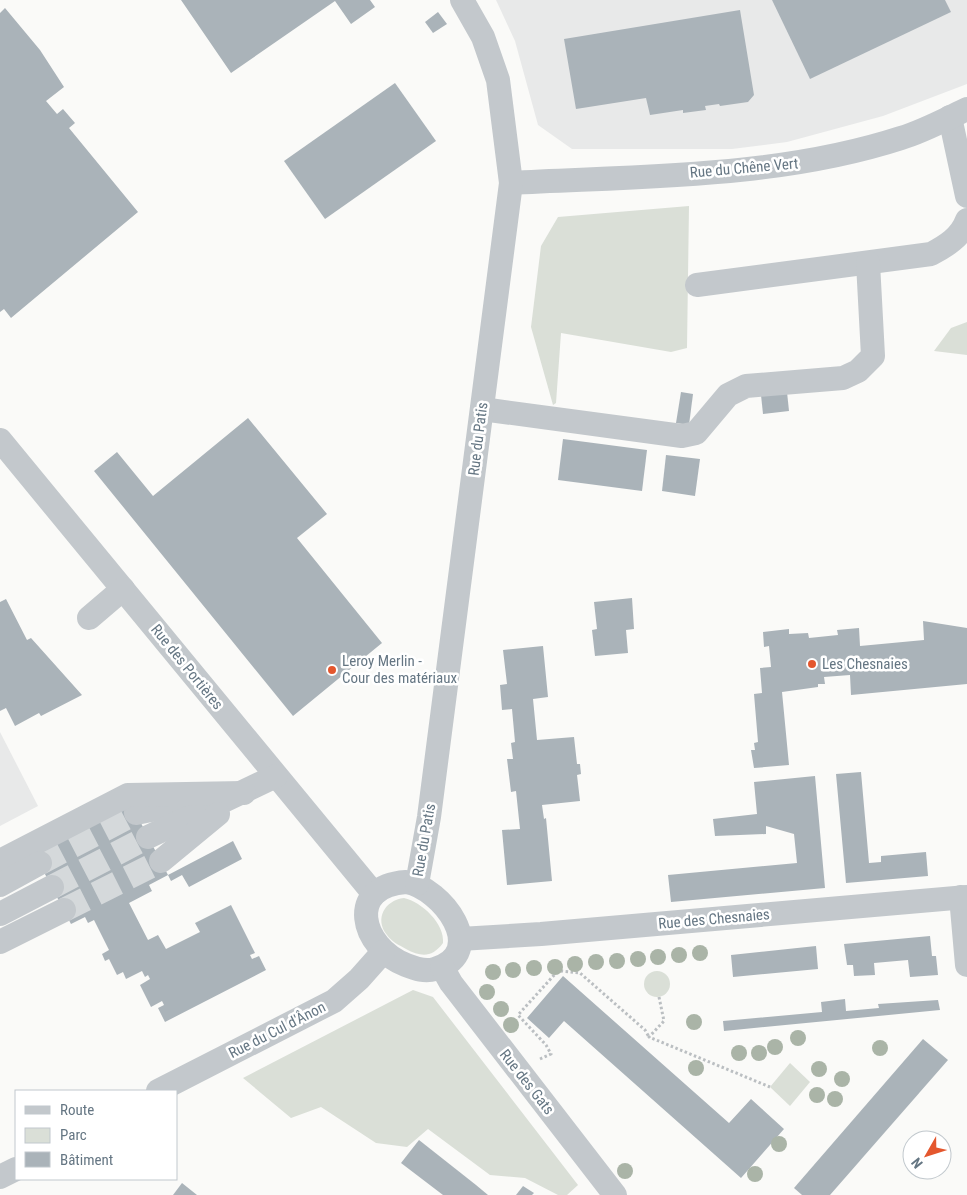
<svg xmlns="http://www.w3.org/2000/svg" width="967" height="1195" font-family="'Roboto Condensed',sans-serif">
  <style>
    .built { fill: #e8e9e9 }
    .green { fill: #dadfd7 }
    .building { fill: #aab3b9 }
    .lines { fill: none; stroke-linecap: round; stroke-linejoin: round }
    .minor-tunnel { stroke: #d5d9db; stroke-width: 24; stroke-dasharray: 24 12; stroke-linecap: butt }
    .path { stroke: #bbbfc2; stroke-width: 3; stroke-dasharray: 2.5 2.5; stroke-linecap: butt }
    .minor { stroke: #c3c8cc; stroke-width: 24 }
    .tree { fill: #aab4a7 }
    .poi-dot { fill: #e4572e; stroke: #fff; stroke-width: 2 }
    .labels { text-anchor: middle; stroke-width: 5; stroke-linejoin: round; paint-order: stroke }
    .street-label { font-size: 15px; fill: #657683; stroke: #fff }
    .poi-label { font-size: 15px; fill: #657683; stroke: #fff; text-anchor: start }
  </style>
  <rect width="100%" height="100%" fill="#fafaf8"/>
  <g class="built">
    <polygon points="496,0 967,0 967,84 883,116 787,142 732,149 572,149 538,125 515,41"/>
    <polygon points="0,732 38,806 0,826"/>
  </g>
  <g class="green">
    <polygon points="689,206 687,348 671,352 561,333 556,403 553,405 531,327 541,246 558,217"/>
    <polygon points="967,322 967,355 934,351 951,328"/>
    <path d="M404,898C422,902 445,924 443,943C432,958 421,957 406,949C399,945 392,942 387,935C374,919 385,900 404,898Z"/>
    <circle cx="657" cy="984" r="13"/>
    <polygon points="413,990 433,997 578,1185 567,1195 558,1195 525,1178 490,1175 428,1129 407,1147 376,1143 321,1107 291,1118 243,1078"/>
    <polygon points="790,1063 810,1082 790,1106 770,1087"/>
  </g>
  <g class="building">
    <polygon points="181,0 370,0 375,7 351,24 335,1 231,73"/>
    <polygon points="772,0 945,0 951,12 810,79"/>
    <polygon points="5,8 40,50 64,87 46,101 57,114 63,109 75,123 69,128 138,212 11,318 4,309 0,312 0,13"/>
    <polygon points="740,10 754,95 748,102 720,106 719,104 705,106 706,110 683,113 683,110 650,115 646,98 576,109 564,39"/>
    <polygon points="438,12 447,24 433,33 425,22"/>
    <polygon points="395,83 436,141 325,219 284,161"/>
    <polygon points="681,392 693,394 689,425 676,423"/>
    <polygon points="787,392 789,411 763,414 761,395"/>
    <polygon points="248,418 327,514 297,538 382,643 293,716 94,471 117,452 153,496"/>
    <polygon points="563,439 647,450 642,491 558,480"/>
    <polygon points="666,455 700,459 695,496 662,491"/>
    <polygon points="632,598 634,629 626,630 628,653 595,656 592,630 597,629 594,602"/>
    <polygon points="6,599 27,640 31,638 82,695 41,716 39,713 15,726 6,708 0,711 0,602"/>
    <polygon points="923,621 967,628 967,684 851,695 850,675 824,677 825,684 818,684 818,687 782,692 789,765 754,768 751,750 755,750 754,743 758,742 754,694 762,693 760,668 771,667 769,646 764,647 763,632 789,629 789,634 808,633 809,638 838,635 837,630 859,628 860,646 924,640"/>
    <polygon points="543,646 548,697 533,699 537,740 574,737 577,764 580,764 581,774 577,775 580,801 542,805 544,819 546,818 552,881 507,885 502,830 520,829 516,791 511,792 507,759 513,759 511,743 515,742 512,709 502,710 500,685 507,684 503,650"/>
    <polygon points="861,772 869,863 881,862 881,856 926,852 928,876 846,883 836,774"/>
    <polygon points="815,776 825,888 671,902 668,875 797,863 794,834 766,826 766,834 715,836 713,819 757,814 754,782"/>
    <polygon points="130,802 168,875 149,885 152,891 129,903 148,940 158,935 166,949 200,932 195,923 231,905 255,953 250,955 252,959 259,956 266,970 165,1022 158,1008 164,1005 162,1001 151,1007 140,985 150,979 148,975 145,977 142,971 126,979 123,972 117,975 109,959 105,961 102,954 109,950 94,920 88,923 85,917 71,924 33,851"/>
    <polygon points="233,841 242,859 189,887 182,875 171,881 168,875"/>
    <polygon points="930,936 932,956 936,956 938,975 910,977 908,960 874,963 875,975 854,976 853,965 847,965 844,944"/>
    <polygon points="816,946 818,969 733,977 731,955"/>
    <polygon points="563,976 729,1123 751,1099 784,1129 741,1178 564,1021 549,1038 527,1018"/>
    <polygon points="845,999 846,1011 879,1008 878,1004 938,1000 940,1010 724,1031 723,1021 822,1012 821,1002"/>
    <polygon points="923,1039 948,1060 830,1195 802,1195 794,1188"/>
    <polygon points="419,1140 476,1185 488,1195 443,1195 401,1163"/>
    <polygon points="182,1183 197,1195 173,1195"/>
    <polygon points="523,1186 534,1193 532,1195 516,1195"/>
  </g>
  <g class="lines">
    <g class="minor-tunnel">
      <polyline points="40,863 136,813"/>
      <polyline points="52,887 148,837"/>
      <polyline points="64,910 161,861"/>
    </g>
    <g class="path">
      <polyline points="659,997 664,1021 649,1037 770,1087"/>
      <polyline points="540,1059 551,1054 546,1045 518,1015 556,973 562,971 580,973 645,1030 649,1037"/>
    </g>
    <g class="minor">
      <polyline points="950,117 967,196"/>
      <path d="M511,183C640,176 778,178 901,138C924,131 946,119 967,109"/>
      <path d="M697,285L931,254C946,246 961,237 967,220"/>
      <polyline points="482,409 682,436 696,433 728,395 746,386 843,378 858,371 873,356 868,263"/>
      <polyline points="0,440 374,894"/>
      <polyline points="89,618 123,589"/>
      <polyline points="136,813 176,805"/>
      <polyline points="148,837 276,776"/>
      <polyline points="0,861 128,795 244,793"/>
      <polyline points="161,861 218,814"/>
      <path d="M406,882C442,888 490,952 435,969C425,972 416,969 406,965C360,947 346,886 406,882Z"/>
      <polyline points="417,884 429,817 511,183 498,80 483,37 462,0"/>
      <polyline points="0,885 40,863"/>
      <polyline points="961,897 967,965"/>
      <polyline points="0,914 52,887"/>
      <polyline points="460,939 541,934 967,897"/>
      <polyline points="0,942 64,910"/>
      <polyline points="442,967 451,983 615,1195"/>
      <polyline points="158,1091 334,1001 359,979 383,952"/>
      <polyline points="0,1177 16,1169"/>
    </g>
  </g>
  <g class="tree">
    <circle cx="700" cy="953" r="8"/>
    <circle cx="679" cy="955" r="8"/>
    <circle cx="658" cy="957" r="8"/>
    <circle cx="638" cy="959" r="8"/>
    <circle cx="617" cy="961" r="8"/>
    <circle cx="596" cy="962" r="8"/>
    <circle cx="575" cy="964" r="8"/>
    <circle cx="555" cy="967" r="8"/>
    <circle cx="534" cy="968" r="8"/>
    <circle cx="513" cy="970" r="8"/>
    <circle cx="493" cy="972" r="8"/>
    <circle cx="487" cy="992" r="8"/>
    <circle cx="501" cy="1009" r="8"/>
    <circle cx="694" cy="1022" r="8"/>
    <circle cx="511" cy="1025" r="8"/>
    <circle cx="798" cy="1038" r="8"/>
    <circle cx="775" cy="1047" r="8"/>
    <circle cx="880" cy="1048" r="8"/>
    <circle cx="739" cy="1053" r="8"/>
    <circle cx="759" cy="1053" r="8"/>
    <circle cx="696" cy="1068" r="8"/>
    <circle cx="819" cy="1069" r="8"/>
    <circle cx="842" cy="1079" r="8"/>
    <circle cx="817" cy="1095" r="8"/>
    <circle cx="835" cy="1099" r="8"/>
    <circle cx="779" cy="1144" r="8"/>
    <circle cx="625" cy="1171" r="8"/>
    <circle cx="755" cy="1174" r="8"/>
  </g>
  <g class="poi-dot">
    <circle cx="812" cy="664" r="5"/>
    <circle cx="332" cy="670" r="5"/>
  </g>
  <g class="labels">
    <g class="street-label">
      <text transform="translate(744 168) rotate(-5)" y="5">Rue du Chêne Vert</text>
      <text transform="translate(478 439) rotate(-83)" y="5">Rue du Patis</text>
      <text transform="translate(187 667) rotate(51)" y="5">Rue des Portières</text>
      <text transform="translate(424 840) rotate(-80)" y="5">Rue du Patis</text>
      <text transform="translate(714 919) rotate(-5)" y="5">Rue des Chesnaies</text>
      <text transform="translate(277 1030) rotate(-27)" y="5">Rue du Cul d'Ânon</text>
      <text transform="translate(527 1082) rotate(52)" y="5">Rue des Gats</text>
    </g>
    <g class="poi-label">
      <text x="342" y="666">Leroy Merlin -<tspan x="342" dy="17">Cour des matériaux</tspan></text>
      <text x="822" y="669">Les Chesnaies</text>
    </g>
  </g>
  <rect x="15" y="1090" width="162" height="90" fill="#ffffff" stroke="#c1c8cd"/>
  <rect x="25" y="1106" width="25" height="8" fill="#c3c8cc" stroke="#c1c8cd"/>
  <text x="60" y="1115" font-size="15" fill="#657683">Route</text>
  <rect x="25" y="1128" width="25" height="15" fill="#dadfd7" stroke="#c1c8cd"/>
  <text x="60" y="1140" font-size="15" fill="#657683">Parc</text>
  <rect x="25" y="1152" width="25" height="15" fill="#aab3b9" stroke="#c1c8cd"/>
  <text x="60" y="1165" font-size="15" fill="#657683">Bâtiment</text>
  <g transform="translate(927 1155) rotate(231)"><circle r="24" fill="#ffffff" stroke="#c1c8cd"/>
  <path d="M0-4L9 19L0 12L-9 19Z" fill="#e4572e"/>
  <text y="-8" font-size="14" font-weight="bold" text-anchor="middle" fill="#657683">N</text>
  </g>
</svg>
